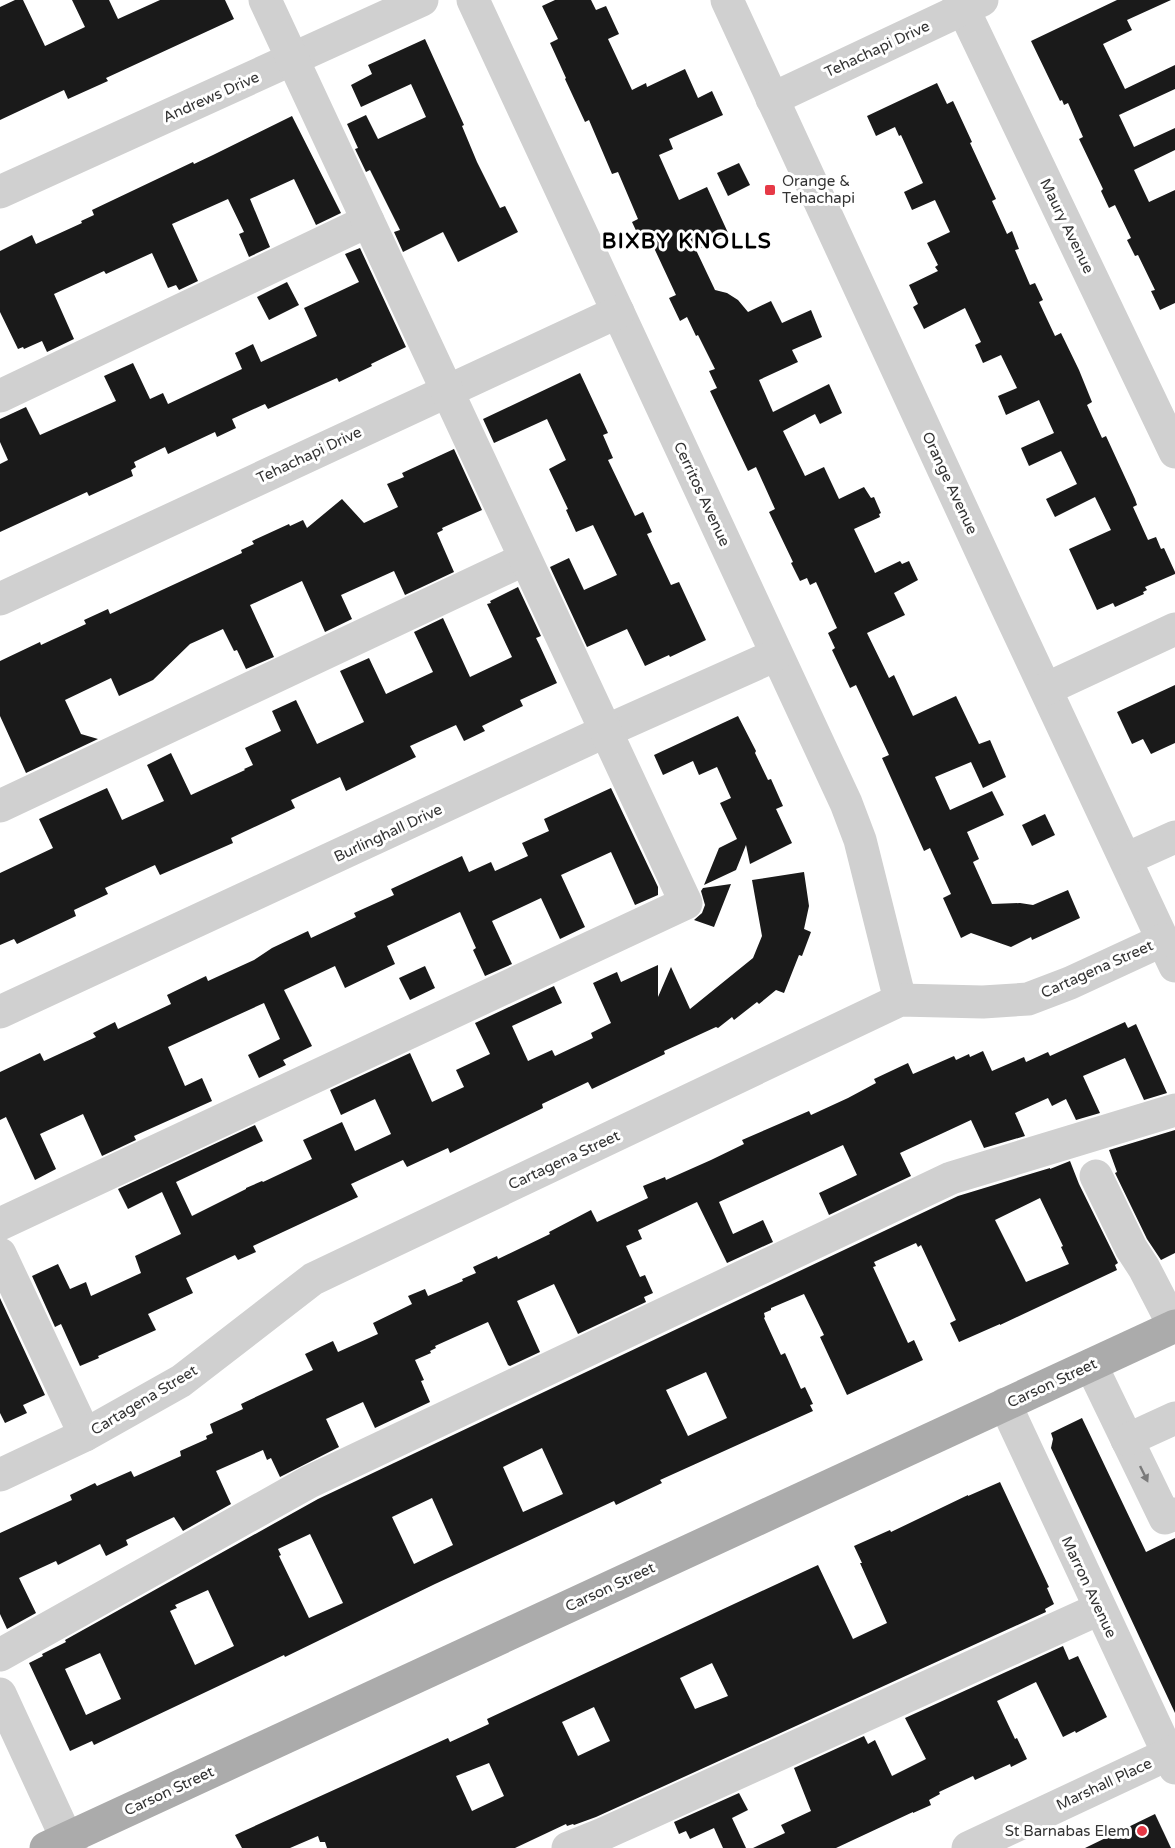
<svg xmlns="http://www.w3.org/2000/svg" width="1175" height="1848" font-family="'Varela Round',sans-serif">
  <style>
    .building { fill: #1a1a1a; fill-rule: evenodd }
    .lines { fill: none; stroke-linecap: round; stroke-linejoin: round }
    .minor { stroke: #d0d0d0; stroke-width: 33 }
    .major { stroke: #ababab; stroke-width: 33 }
    .oneway { fill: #7a7a7a }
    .poi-dot { fill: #e63946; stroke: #fff; stroke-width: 2 }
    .labels { text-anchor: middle; stroke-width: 6; stroke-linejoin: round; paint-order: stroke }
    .street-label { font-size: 15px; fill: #333; stroke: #fff }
    .poi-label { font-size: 15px; fill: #333; stroke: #fff; text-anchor: start }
    .district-label { font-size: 21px; font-weight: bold; letter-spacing: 1.5px; fill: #000; stroke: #fff }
  </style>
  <rect width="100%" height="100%" fill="#fff"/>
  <g class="building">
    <polygon points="15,0 23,0 45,46 85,27 72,0 109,0 118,19 160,0 225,0 234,19 106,78 108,81 68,99 64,90 0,120 0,7"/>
    <polygon points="555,0 591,0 596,10 606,6 619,34 608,39 632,90 646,83 647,87 685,69 698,98 712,91 723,115 669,139 673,149 659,155 679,200 707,187 729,235 696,250 715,290 727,293 738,300 748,312 771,301 782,323 811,310 822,337 792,350 798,362 759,380 773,412 829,384 842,413 820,424 815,414 783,431 805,476 824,467 839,499 864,487 871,498 874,497 881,513 879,514 880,517 854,529 875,573 900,561 902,564 909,561 918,580 894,593 905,615 867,633 889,678 894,675 913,716 956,696 979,744 990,740 1006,777 983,788 971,762 935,777 950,810 992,791 1004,815 967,832 979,859 973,862 992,904 1020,903 1033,905 1068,890 1080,918 1032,940 1031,937 1011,947 971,933 961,938 943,898 951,894 930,848 924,851 882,758 889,755 856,685 850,688 832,650 835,648 828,633 837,628 816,582 810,585 807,578 800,581 791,563 793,562 769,512 775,509 756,467 748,471 710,391 717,388 709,371 715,369 698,335 696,336 687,317 680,321 669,298 676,295 648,235 640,239 632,222 638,219 618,172 612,174 589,120 585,122 565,79 566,78 550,43 558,39 542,6"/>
    <polygon points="1117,0 1171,0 1127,20 1132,30 1103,44 1125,89 1175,65 1175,89 1119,115 1134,147 1175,128 1175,150 1134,170 1149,202 1175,190 1175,303 1160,310 1151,291 1155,290 1138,255 1135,256 1127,240 1131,238 1115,205 1109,208 1101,191 1103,189 1079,139 1083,137 1068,103 1064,105 1062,100 1060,101 1031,41"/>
    <polygon points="425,39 464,125 462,126 477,162 500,208 505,206 518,232 458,262 443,232 403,252 394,232 400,230 370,170 366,172 355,149 358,148 347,124 366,115 378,139 426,117 411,84 361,107 351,85 372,74 368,65"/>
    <polygon points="937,83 947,104 953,101 972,142 970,143 996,199 992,201 1007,234 1012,231 1019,249 1015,250 1030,285 1035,283 1043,300 1039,302 1055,336 1061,333 1079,370 1092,402 1087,405 1102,438 1106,436 1135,499 1137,505 1133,507 1148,540 1156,537 1161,549 1164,548 1175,572 1175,574 1145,587 1147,590 1143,592 1144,594 1115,607 1113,603 1097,610 1069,549 1111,530 1095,497 1055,517 1046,499 1077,484 1061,451 1029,466 1021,448 1054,433 1039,400 1006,415 998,396 1017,388 1001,355 983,363 975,345 981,342 965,308 924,329 913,307 918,304 909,285 938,271 935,267 938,265 927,243 950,232 935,200 912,210 904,192 923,183 901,135 899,136 895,127 876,136 867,116"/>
    <polygon points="292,116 341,213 316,225 294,179 250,199 270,247 249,257 239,234 244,232 228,199 172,224 198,281 179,290 176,285 168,288 152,253 106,274 104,271 54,294 74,339 47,352 42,341 24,349 23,347 18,349 0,312 0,251 32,235 36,244 82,223 81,221 94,215 92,210 193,162 194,164 213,155"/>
    <polygon points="739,163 750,185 728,196 717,173"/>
    <polygon points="360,248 406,347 371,364 372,366 339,382 337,378 268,409 265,404 232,419 236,428 217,437 215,432 168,454 165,447 134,462 136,467 131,470 133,476 89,496 87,492 0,532 0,464 8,460 0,442 0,419 26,407 40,435 116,401 104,376 133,363 150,399 163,393 168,404 242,369 235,353 253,344 261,362 317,336 304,308 359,282 345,254"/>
    <polygon points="287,282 299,305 269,320 257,297"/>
    <polygon points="580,373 608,433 603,435 613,458 608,460 635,516 643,512 652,532 647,534 671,585 679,582 706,640 670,657 669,655 645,666 627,629 587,647 550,567 569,558 584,590 617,575 593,525 576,532 566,510 568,509 549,469 566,460 547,419 494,443 483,419"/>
    <polygon points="454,449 482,510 442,528 443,530 437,533 454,572 405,595 394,571 341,595 352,619 325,632 302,581 250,605 274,657 246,669 237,650 234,651 223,629 190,644 153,680 119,696 111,678 65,700 81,734 98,739 26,773 0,716 0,661 40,642 41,645 86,624 84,620 108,609 110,614 242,553 241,550 254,544 252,541 289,524 290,526 303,520 307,528 342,499 364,523 398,507 387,484 404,477 402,473"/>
    <polygon points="518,587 541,636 536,638 539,644 557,683 520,700 523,706 482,726 485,731 464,741 456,725 410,746 416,757 346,791 340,777 291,800 295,808 231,838 233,843 160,875 155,865 105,888 108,894 74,910 76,916 17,944 14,939 0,945 0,873 53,848 39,819 107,788 122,820 164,801 147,765 171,753 191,795 245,770 244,769 253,765 245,748 281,731 272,711 296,700 317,744 364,722 340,671 369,658 386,694 433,672 414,632 443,618 470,677 512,657 487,604 491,603 490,601"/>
    <polygon points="1175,685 1175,743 1151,754 1143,739 1132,744 1117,712"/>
    <polygon points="738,716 756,751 755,753 768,780 771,779 783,806 776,809 792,843 750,864 746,845 736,870 704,885 719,848 737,839 720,803 731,798 717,767 699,775 693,761 663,775 654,755"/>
    <polygon points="611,788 658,887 658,895 635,905 611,852 561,875 585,927 560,939 541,898 492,921 512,964 485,976 473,950 476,948 460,912 387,946 395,964 345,988 335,966 284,990 312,1046 283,1060 286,1065 259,1078 248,1055 280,1039 264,1003 168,1047 185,1086 202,1078 212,1101 134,1136 136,1140 102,1156 83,1114 40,1134 56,1169 35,1180 6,1117 0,1120 0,1072 40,1053 44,1061 96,1037 93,1033 115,1022 118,1029 171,1004 167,995 206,976 208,981 254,960 272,948 308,931 311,938 356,917 354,913 394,895 391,889 462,856 469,872 491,862 495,871 528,856 522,843 549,831 544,819"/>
    <polygon points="1045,814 1055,835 1032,846 1022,825"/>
    <polygon points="804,872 809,906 804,929 811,932 802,956 799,955 784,993 776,990 759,1004 757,1002 734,1020 732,1017 718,1028 716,1027 664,1051 665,1054 592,1089 588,1082 542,1104 543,1108 450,1153 448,1148 407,1167 403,1160 351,1184 358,1197 253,1246 256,1252 238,1260 235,1255 186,1278 193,1293 148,1314 156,1330 98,1356 99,1358 80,1366 61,1324 55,1327 32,1276 58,1264 70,1289 86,1282 91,1296 141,1273 135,1256 181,1234 162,1192 128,1209 118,1189 255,1125 263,1141 176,1182 192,1216 246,1189 246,1188 262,1181 263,1182 312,1159 303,1140 342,1122 355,1151 391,1134 375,1099 341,1115 330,1090 410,1053 432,1102 464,1087 456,1070 490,1054 475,1023 554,986 562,1003 512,1026 528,1061 552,1050 555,1056 593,1038 591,1033 611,1023 593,983 617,972 621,982 658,965 658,997 671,967 690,1009 753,958 762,936 752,880"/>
    <polygon points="731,884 714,927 694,920 702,913 705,905 701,891 703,888"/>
    <polygon points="425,966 435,988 410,1000 399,978"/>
    <polygon points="1125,1022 1128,1028 1136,1024 1167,1093 1144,1100 1125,1058 1083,1076 1100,1113 1076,1120 1066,1099 1052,1106 1048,1098 1015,1113 1025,1136 984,1148 971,1120 900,1153 911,1176 829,1215 819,1193 857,1175 843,1145 719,1202 733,1234 763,1220 773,1242 727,1263 697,1202 638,1230 642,1239 626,1246 640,1277 645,1275 653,1293 644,1297 646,1302 578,1334 554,1284 517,1301 540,1352 510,1366 508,1365 488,1322 435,1346 436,1348 430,1351 431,1353 415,1360 424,1380 421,1381 430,1402 375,1428 363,1402 326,1419 339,1447 280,1477 271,1458 267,1460 263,1450 216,1471 231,1504 183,1531 174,1517 126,1540 128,1545 106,1556 100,1544 58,1565 56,1561 19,1578 36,1613 7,1629 0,1614 0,1533 72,1500 70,1495 95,1483 97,1486 131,1471 134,1477 181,1456 180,1451 207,1439 206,1436 213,1433 210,1424 243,1409 241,1404 313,1370 305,1354 333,1341 338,1352 378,1334 373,1323 412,1304 408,1296 425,1289 428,1296 463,1281 462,1279 476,1273 473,1267 497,1256 498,1259 550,1234 549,1232 591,1210 597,1222 648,1198 643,1186 665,1177 666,1180 711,1160 744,1144 742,1140 765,1130 809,1111 811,1115 848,1098 876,1083 874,1079 908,1063 913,1074 954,1056 956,1060 969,1054 970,1057 983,1051 992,1071 1024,1057 1026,1062 1048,1052 1050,1056"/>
    <polygon points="1175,1130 1175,1253 1161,1260 1147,1239 1115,1173 1117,1172 1109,1150"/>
    <path d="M1070,1161L1079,1184L1118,1263L1115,1265L1117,1270L1000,1325V1324L959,1342L950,1323L956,1320L921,1245L918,1247L916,1243L874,1262L876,1266L873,1267L908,1343L914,1340L923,1360L847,1395L820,1337L824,1335L804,1294L771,1308V1310L764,1313L765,1317L764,1318L781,1355L785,1353L801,1389L805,1387L813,1404L810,1405L813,1411L660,1480L662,1483L616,1505L614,1501L435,1584L285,1657L284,1655L94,1745L92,1741L70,1751L29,1663L43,1656L42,1654L66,1642L65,1640L318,1499L958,1196L1050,1168V1169ZM1040,1198L1063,1246L1061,1247L1069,1264L1026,1282L995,1220ZM706,1372L727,1418L688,1436L666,1390ZM542,1448L563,1494L523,1512L503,1467ZM432,1498L453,1545L414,1564L392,1517ZM310,1534L343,1603L309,1618L279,1556L281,1555L278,1549ZM208,1590L234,1646L195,1665L170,1611L177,1608L175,1605ZM100,1653L121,1699L86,1715L65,1669Z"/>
    <polygon points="0,1298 45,1395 23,1405 27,1413 5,1423 0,1413"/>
    <polygon points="1082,1418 1146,1552 1175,1538 1175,1713 1051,1448 1053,1439 1051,1433"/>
    <path d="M1000,1482L1049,1587L1047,1588L1054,1604L1045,1609L1046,1612L596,1817L574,1825L573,1824L567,1826L566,1824L515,1848H327L325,1842H320L318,1836L290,1848H242L235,1835L448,1738L450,1742L489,1724L487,1719L818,1565L853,1639L887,1623L860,1563H862L854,1546L890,1530L891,1532L968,1495V1496ZM712,1663L728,1696L695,1709L680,1678ZM594,1707L610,1741L578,1756L562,1722ZM489,1763L504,1796L472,1811L456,1776Z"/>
    <polygon points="1063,1646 1069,1660 1078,1656 1107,1717 1076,1733 1075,1731 1063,1737 1036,1682 997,1701 1015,1739 1017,1738 1027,1759 1011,1767 1010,1764 975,1780 973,1776 939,1792 940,1794 929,1800 931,1805 913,1813 913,1812 836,1848 753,1848 785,1833 781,1825 811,1811 794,1768 864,1736 868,1744 875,1740 892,1776 926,1759 905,1718"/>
    <polygon points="739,1793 748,1810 732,1818 746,1848 723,1848 714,1828 690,1839 686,1831 679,1834 674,1822"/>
    <polygon points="1155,1814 1171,1848 1085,1848"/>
  </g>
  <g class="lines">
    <g class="minor">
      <polyline points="473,0 846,803 860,840 900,1000"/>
      <polyline points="727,0 1006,605 1175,966"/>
      <polyline points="959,0 1175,452"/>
      <polyline points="772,99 982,0"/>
      <polyline points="0,192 422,0"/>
      <polyline points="0,396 368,221"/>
      <polyline points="0,599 618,312"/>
      <polyline points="1046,689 1175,629"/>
      <polyline points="0,806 525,559"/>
      <polyline points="1126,859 1175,837"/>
      <polyline points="0,1012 606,731 776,655"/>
      <polyline points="1096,1176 1131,1248 1144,1268 1174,1326"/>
      <polyline points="0,1224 686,903 265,0"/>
      <polyline points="0,1254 85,1435"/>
      <polyline points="1091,1365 1165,1518 1175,1514"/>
      <polyline points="1005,1404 1175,1768"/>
      <polyline points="1127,1440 1175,1418"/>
      <polyline points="0,1475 85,1435 181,1381 313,1279 900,1000 983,1002 1028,999 1070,983 1163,940"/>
      <polyline points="0,1655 309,1482 951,1178 1175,1110"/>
      <polyline points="0,1694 71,1848"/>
      <polyline points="568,1848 603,1834 1099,1609"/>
      <polyline points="968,1848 1175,1751"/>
    </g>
    <polyline class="major" points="46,1848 1175,1326"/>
  </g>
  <defs><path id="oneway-solid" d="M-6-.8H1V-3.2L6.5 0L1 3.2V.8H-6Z" transform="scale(1.5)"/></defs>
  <use class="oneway" href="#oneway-solid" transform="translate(1144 1474) rotate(64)"/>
  <g class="poi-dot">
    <rect x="764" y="184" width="12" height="12" rx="3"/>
    <circle cx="1142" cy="1831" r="6"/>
  </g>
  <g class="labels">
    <g class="street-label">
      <text transform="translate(877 49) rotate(-25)" y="5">Tehachapi Drive</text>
      <text transform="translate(211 97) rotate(-24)" y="5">Andrews Drive</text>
      <text transform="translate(1067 226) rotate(64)" y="5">Maury Avenue</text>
      <text transform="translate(309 455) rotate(-25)" y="5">Tehachapi Drive</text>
      <text transform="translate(950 483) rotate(65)" y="5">Orange Avenue</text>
      <text transform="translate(702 494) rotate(65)" y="5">Cerritos Avenue</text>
      <text transform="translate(388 833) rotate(-25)" y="5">Burlinghall Drive</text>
      <text transform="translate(1097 969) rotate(-24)" y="5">Cartagena Street</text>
      <text transform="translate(564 1160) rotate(-25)" y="5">Cartagena Street</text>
      <text transform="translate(1052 1383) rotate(-25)" y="5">Carson Street</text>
      <text transform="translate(144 1400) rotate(-31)" y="5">Cartagena Street</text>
      <text transform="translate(610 1587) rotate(-25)" y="5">Carson Street</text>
      <text transform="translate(1089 1587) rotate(65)" y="5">Marron Avenue</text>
      <text transform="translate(1104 1784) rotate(-25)" y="5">Marshall Place</text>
      <text transform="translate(169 1791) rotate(-25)" y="5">Carson Street</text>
    </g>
    <g class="poi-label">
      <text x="782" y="186">Orange &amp;<tspan x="782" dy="17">Tehachapi</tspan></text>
      <text x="1130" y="1836" text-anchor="end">St Barnabas Elem</text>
    </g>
    <g class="district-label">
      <text x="687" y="248">BIXBY KNOLLS</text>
    </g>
  </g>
</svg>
